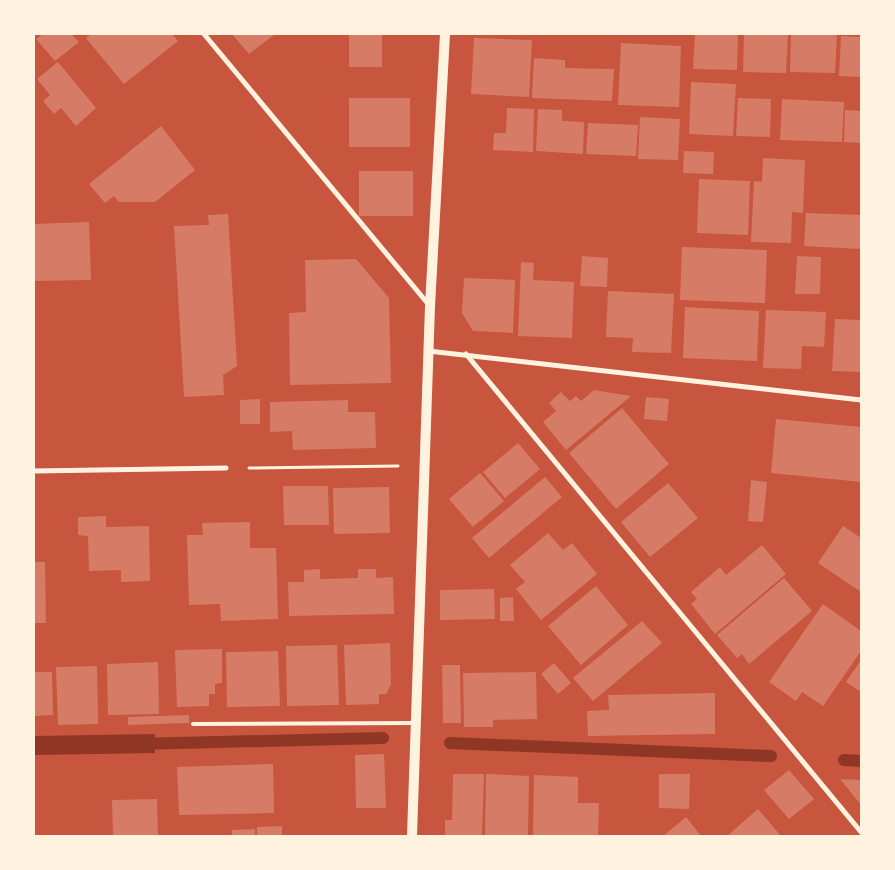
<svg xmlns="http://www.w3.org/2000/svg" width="895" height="870" font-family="Inter,sans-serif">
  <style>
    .water { fill: #8f3625 }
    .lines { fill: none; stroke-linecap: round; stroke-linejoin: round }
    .stream { stroke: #8f3625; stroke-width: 12 }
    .building { fill: #d67c66 }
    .path { stroke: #fff3e0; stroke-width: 3 }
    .service { stroke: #fff3e0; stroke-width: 4 }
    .minor { stroke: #fff3e0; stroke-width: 5 }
    .secondary { stroke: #fff3e0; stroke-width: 10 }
  </style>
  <rect width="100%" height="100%" fill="#c8553d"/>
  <polygon class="water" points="155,734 155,753 34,755 34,736"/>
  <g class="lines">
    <g class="stream">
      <polyline points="450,743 771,756"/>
      <polyline points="139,744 383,738"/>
      <polyline points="844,760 861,761"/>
    </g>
  </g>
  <g class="building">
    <polygon points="43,34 71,34 79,42 55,61 36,39"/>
    <polygon points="91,34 172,34 178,41 124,84 86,38"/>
    <polygon points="232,34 275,34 249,54"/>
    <rect x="349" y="34" width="33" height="33"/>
    <polygon points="695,34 738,34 737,70 693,69"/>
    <polygon points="744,34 788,34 786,73 743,72"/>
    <polygon points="791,34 837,34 835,73 790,72"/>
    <polygon points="841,36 861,37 861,77 839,76"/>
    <polygon points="474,38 532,40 529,97 471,94"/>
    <polygon points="621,43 681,46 679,107 618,105"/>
    <polygon points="534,58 565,60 565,68 614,69 612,101 532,98"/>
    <polygon points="58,62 96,108 76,126 61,108 54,114 43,101 50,95 37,79"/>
    <polygon points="691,82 736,84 733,136 689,134"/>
    <rect x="349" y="98" width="61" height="49"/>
    <polygon points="738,98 771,99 770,137 736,136"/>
    <polygon points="782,99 844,102 842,142 780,140"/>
    <polygon points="507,108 534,109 533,152 493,150 494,133 506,133"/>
    <polygon points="538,109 562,110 562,121 584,122 583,154 536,151"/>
    <polygon points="845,110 861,111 861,143 844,142"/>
    <polygon points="640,117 680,119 678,160 638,159"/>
    <polygon points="588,123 638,125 636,156 586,154"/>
    <polygon points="161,126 195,170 155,202 119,202 114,196 105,203 89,184"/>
    <polygon points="684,151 714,152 713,174 683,173"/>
    <polygon points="763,158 805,160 803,213 792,212 791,243 751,242 754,181 762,182"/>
    <rect x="359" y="171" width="54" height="45"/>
    <polygon points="699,179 750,181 748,235 697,233"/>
    <polygon points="806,213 861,215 861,249 804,246"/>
    <polygon points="228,214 237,366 223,375 224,395 184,397 174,226 209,225 208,215"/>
    <polygon points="89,222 91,280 34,281 34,224"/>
    <polygon points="682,247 767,250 765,303 680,300"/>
    <polygon points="582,256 608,258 607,287 580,286"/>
    <polygon points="797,256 821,257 820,294 795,294"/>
    <polygon points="356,259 389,298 391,383 290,385 289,313 306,312 305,260"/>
    <polygon points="521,262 534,263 533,280 574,282 572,338 518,336"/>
    <polygon points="464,278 515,280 513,333 473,331 462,313"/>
    <polygon points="608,291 674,294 671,353 632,352 633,338 606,337"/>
    <polygon points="685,307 759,311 757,361 683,358"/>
    <polygon points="766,310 826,312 824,347 802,346 801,369 763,368"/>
    <polygon points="835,319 861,320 861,372 832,371"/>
    <polygon points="594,390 631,396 566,450 543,422 556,411 549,403 561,392 570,401 576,396 581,401"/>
    <polygon points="646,397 669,399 667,421 644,419"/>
    <polygon points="260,399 260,424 240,424 240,400"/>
    <polygon points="348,400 348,412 375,412 376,448 293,450 292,431 270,432 270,402"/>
    <polygon points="622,408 669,464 616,509 569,453"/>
    <polygon points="776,419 861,427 861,482 771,473"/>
    <polygon points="518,443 540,469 505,498 483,472"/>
    <polygon points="480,473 504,501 473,527 449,499"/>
    <polygon points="545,477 562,497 489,558 472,538"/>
    <polygon points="751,480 767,482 763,522 748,521"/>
    <polygon points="668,483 698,518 650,557 621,522"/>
    <polygon points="283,486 328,486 329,525 284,525"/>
    <polygon points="389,487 390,533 334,534 333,488"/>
    <polygon points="106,516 106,527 149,526 150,581 121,582 121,570 89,571 88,536 78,535 78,517"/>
    <polygon points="250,522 250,548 276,548 278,619 221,621 220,604 189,605 187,535 203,535 202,523"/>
    <polygon points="843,526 861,538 861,592 818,563"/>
    <polygon points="548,533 563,550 572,543 597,574 541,620 516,589 525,582 510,565"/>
    <polygon points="762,545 786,574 715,634 691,604 697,599 691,592 720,567 726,575"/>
    <polygon points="34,562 45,562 46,623 34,623"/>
    <polygon points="320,569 320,579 358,578 358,569 376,569 376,578 393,577 394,614 289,616 288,582 304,582 304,570"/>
    <polygon points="784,578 812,611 749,664 742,654 737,658 717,635"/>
    <polygon points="596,586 628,625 581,665 548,626"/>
    <polygon points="494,589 495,619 440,620 440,590"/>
    <polygon points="513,597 514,621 500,621 500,598"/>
    <polygon points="823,604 861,631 861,651 823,706 802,692 796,701 769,682"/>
    <polygon points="642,621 662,643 593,701 573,678"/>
    <polygon points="390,643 391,684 386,694 379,694 379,704 346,705 344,645"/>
    <polygon points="337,645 339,705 287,706 286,646"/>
    <polygon points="222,649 222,683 215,684 215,694 209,694 209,706 177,707 175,650"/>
    <polygon points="278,651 280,706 227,707 226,652"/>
    <polygon points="861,660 861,692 846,682"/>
    <polygon points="158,662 159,714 108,715 107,664"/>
    <polygon points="554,663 571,683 558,694 541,674"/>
    <polygon points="442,665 460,665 461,723 443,723"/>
    <polygon points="97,666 98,724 58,725 56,667"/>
    <polygon points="34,672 52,672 53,715 34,716"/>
    <polygon points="536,672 537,719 493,720 493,727 464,727 463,673"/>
    <polygon points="715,693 715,734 588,736 587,711 609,710 608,695"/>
    <polygon points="189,715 189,723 128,725 128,717"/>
    <polygon points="384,754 386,808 356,808 355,755"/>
    <polygon points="273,764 274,813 179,815 177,767"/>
    <polygon points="789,770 814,799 789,819 764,790"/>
    <polygon points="453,774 484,774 482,836 445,836 445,820 452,820"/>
    <polygon points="486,774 529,776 528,836 485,835"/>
    <polygon points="659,774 690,774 689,809 659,808"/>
    <polygon points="534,775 578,777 578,803 599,803 598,836 533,836"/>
    <polygon points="840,779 861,780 861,805"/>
    <polygon points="157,799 158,836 113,836 112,800"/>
    <polygon points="758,809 781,836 727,836"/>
    <polygon points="686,817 701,836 663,836"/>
    <polygon points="282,826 282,836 257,836 257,827"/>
    <polygon points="255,829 255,836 232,836 232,830"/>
  </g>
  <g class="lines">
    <polyline class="path" points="249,468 398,466"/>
    <polyline class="service" points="193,724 415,723"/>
    <g class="minor">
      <polyline points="204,34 429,305"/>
      <polyline points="428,351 861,400"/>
      <polyline points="466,354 861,832"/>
      <polyline points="34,471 226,468"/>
    </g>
    <polyline class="secondary" points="412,836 430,306 445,34"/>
  </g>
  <rect width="895" height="870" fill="none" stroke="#fff3e0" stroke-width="70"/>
</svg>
